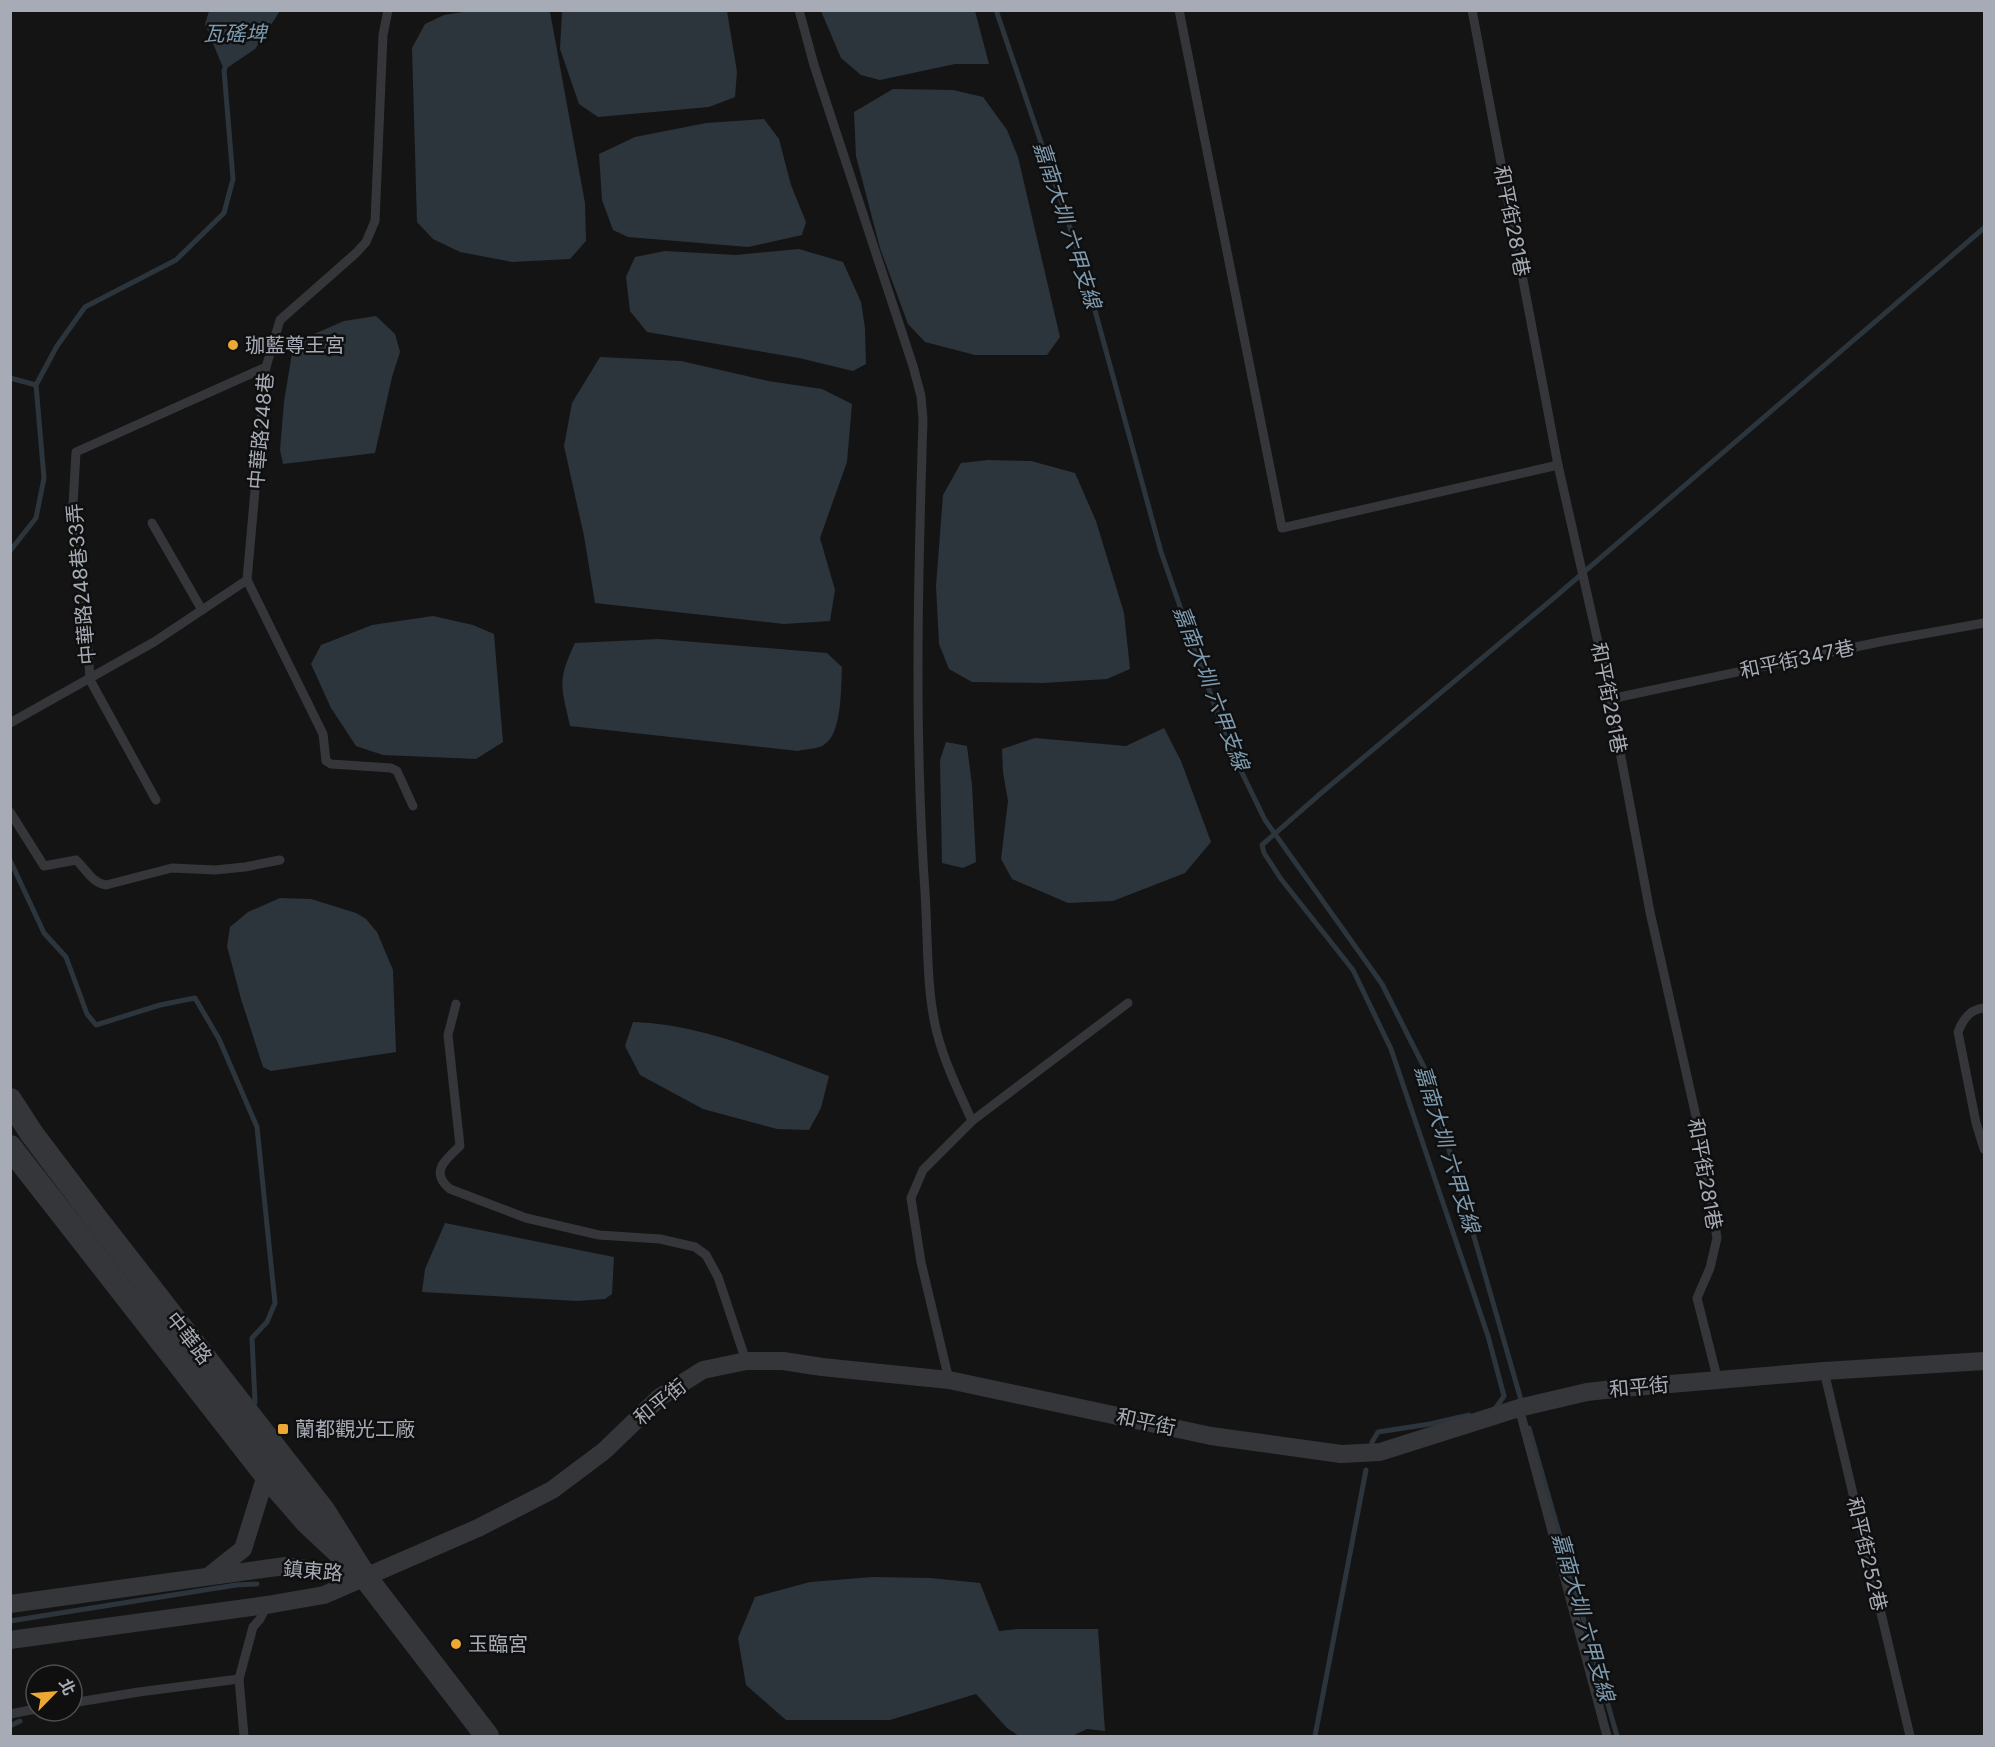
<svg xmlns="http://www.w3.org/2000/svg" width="1995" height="1747" font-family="Inter,'Noto Sans TC',sans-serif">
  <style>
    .water { fill: #2c353b }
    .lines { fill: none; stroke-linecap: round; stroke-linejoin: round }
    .stream { stroke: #2c353b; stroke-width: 5 }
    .service { stroke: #35363a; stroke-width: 9 }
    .minor { stroke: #35363a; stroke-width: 18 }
    .tertiary { stroke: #35363a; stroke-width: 24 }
    .poi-dot { fill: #eca735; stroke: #0f0f10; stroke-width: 2 }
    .labels { text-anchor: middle; stroke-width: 5; stroke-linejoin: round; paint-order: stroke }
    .street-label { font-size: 20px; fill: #a6abb5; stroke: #0f0f10 }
    .poi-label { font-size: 20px; fill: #a6abb5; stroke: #0f0f10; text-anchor: start }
    .water-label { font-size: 21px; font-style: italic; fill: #7d9aaf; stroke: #0f0f10 }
  </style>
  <rect width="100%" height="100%" fill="#141415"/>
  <g class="water">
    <polygon points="209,11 209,10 280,11 255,49 224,70 205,24"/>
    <polygon points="469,11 550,12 585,203 586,241 570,259 512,262 460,252 433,239 417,222 412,48 425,24 444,15"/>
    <polygon points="562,11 727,11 737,72 735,97 709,107 598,117 579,104 560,49"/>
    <polygon points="821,11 975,11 989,64 955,64 880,80 861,75 841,58"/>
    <polygon points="893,89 953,90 983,97 1007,130 1018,157 1060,337 1047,355 975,355 925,342 908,324 880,248 856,156 854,112"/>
    <polygon points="764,119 779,139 791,185 806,222 802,235 748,247 628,237 613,230 602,200 599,154 635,137 706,123"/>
    <polygon points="799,249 843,262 861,302 865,328 866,364 853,371 799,358 647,332 630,311 626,277 635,257 665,251 736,255"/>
    <polygon points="376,316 395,334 400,352 392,377 375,453 283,464 280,450 284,402 292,353 312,335 344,321"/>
    <polygon points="600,357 681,361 768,381 822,389 852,404 847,462 820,538 835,590 830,621 784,624 595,603 584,536 564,446 572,403"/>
    <polygon points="988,460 1031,461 1075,473 1096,521 1124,613 1130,669 1107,679 1043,683 972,682 949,669 939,644 936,586 943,495 961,463"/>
    <polygon points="433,616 473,625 494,634 503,742 476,759 383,755 356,746 331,708 311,664 321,645 372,625"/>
    <path d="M659,639L827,653L842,667C841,687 842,733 825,744C819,749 805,749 798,751L570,726C561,686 557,681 575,643Z"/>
    <polygon points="1164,728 1181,761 1211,842 1185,873 1113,901 1068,903 1012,879 1001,859 1008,801 1003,772 1002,749 1035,738 1126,746"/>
    <polygon points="946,742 967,746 972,785 976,862 963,868 942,863 940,760"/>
    <polygon points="280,898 311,899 356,913 366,919 377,932 393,970 396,1052 271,1071 263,1067 241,999 227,946 230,927 248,912"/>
    <path d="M633,1022C702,1024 765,1053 829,1076L821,1108L809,1130L777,1129L703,1109L640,1075L625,1046Z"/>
    <polygon points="445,1223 614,1257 612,1294 605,1299 577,1301 422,1292 425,1269"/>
    <polygon points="873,1577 930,1578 980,1583 999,1631 1019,1629 1098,1629 1105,1731 1087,1729 1072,1736 1019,1736 1007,1728 976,1694 890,1720 786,1720 746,1685 738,1638 755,1597 810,1582"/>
  </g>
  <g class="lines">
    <g class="stream">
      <polyline points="996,10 1082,263 1161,552 1228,744 1265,820 1382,984 1427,1073 1521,1400"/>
      <polyline points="10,378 36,385"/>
      <polyline points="10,551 36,518 44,478 36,385 57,346 85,307 176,260 224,213 233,179 224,70 227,64"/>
      <polyline points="10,860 44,933 66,957 87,1014 96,1025 160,1005 195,998 219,1039 257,1127 275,1303 267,1322 252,1338 255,1403"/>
      <polyline points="1495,1409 1504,1396 1488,1336 1391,1049 1353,970 1281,879 1264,853 1262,845 1320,794 1555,597 1984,228"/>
      <polyline points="1529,1428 1617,1736"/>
      <polyline points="1372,1442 1378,1432 1430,1424 1469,1415"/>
      <polyline points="10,1621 236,1585 257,1584"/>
      <polyline points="10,1726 20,1721"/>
      <polyline points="1315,1736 1366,1470"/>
    </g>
    <g class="service">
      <path d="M799,10L814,65L913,366L921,396L923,420C918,577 914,735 925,892C928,936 926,990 937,1033C945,1064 959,1092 972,1121"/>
      <polyline points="1179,10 1282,528 1558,465"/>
      <polyline points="1472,10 1558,465 1607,682 1650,912 1702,1143 1717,1238 1710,1268 1697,1298 1718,1381"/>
      <polyline points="152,523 202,610"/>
      <polyline points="247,580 323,734 326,761 331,764 391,768 397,771 413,806"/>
      <polyline points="1610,699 1884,641 1984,623"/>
      <polyline points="10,723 154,642 247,580 266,367 280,320 356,253 366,242 375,221 383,35 388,10"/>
      <polyline points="156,800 90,680 86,616 72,522 76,452 266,367"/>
      <path d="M10,812L44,866L76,860C86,869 92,883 106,885L172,868L215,870L245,867L280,860"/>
      <path d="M456,1004L448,1035L460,1146C446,1159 429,1172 450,1189L526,1218L599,1235L660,1239L695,1247L706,1255L718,1277L746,1361"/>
      <path d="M1984,1008C1970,1009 1963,1019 1958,1032L1976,1123L1984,1149"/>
      <polyline points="1824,1371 1910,1736"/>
      <polyline points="949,1380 921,1262 911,1198 923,1170 972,1121 1128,1003"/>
      <polyline points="1519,1408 1607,1736"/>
      <polyline points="72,1703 139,1692 239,1679"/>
      <polyline points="10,1714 36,1709"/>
      <polyline points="244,1736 239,1679 253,1627 260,1619 267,1605"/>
    </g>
    <g class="minor">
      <polyline points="209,1576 243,1549 266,1475"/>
      <polyline points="10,1604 285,1566 365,1577"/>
      <polyline points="10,1640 267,1605 324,1595 478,1528 552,1490 604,1451 660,1397 703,1370 746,1361 783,1361 822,1367 949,1380 1211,1436 1341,1454 1380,1452 1519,1408 1587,1392 1623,1388 1824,1371 1984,1361"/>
    </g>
    <g class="tertiary">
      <polyline points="10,1100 32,1134 94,1216 323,1510 365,1577 487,1736"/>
      <polyline points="10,1147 266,1475 307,1522 339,1552"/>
    </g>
  </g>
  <g class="poi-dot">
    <circle cx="233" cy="345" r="6"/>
    <rect x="277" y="1423" width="12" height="12" rx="3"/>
    <circle cx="456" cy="1644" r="6"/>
  </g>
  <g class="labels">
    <g class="street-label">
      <text transform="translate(1512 221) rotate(79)" y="7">和平街281巷</text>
      <text transform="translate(261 431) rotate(-85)" y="7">中華路248巷</text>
      <text transform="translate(81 584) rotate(-95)" y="7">中華路248巷33弄</text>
      <text transform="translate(1797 659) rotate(-12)" y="7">和平街347巷</text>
      <text transform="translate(1609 698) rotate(79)" y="7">和平街281巷</text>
      <text transform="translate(1705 1174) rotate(80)" y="7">和平街281巷</text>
      <text transform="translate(189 1338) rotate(52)" y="7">中華路</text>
      <text transform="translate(1639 1387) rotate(-5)" y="7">和平街</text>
      <text transform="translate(660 1402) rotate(-39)" y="7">和平街</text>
      <text transform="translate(1146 1422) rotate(12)" y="7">和平街</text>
      <text transform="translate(1867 1554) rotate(77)" y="7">和平街252巷</text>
      <text transform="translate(313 1571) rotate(5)" y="7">鎮東路</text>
    </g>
    <g class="poi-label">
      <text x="245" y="352">珈藍尊王宮</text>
      <text x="295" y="1436">蘭都觀光工廠</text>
      <text x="468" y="1651">玉臨宮</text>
    </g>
    <g class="water-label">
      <text x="235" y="41">瓦磘埤</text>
      <text transform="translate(1067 225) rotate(72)" y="7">嘉南大圳 六甲支線</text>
      <text transform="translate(1211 688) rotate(69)" y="7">嘉南大圳 六甲支線</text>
      <text transform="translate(1447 1149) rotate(73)" y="7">嘉南大圳 六甲支線</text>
      <text transform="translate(1583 1617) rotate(74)" y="7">嘉南大圳 六甲支線</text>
    </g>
  </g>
  <rect width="1995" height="1747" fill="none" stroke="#a6abb5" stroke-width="24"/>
  <g transform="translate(54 1693) rotate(65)"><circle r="28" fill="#0f0f10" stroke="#4b4d52" stroke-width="1.5"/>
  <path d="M0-4.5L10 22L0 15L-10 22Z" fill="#eca735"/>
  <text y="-9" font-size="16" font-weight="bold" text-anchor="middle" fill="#a6abb5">北</text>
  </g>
</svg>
